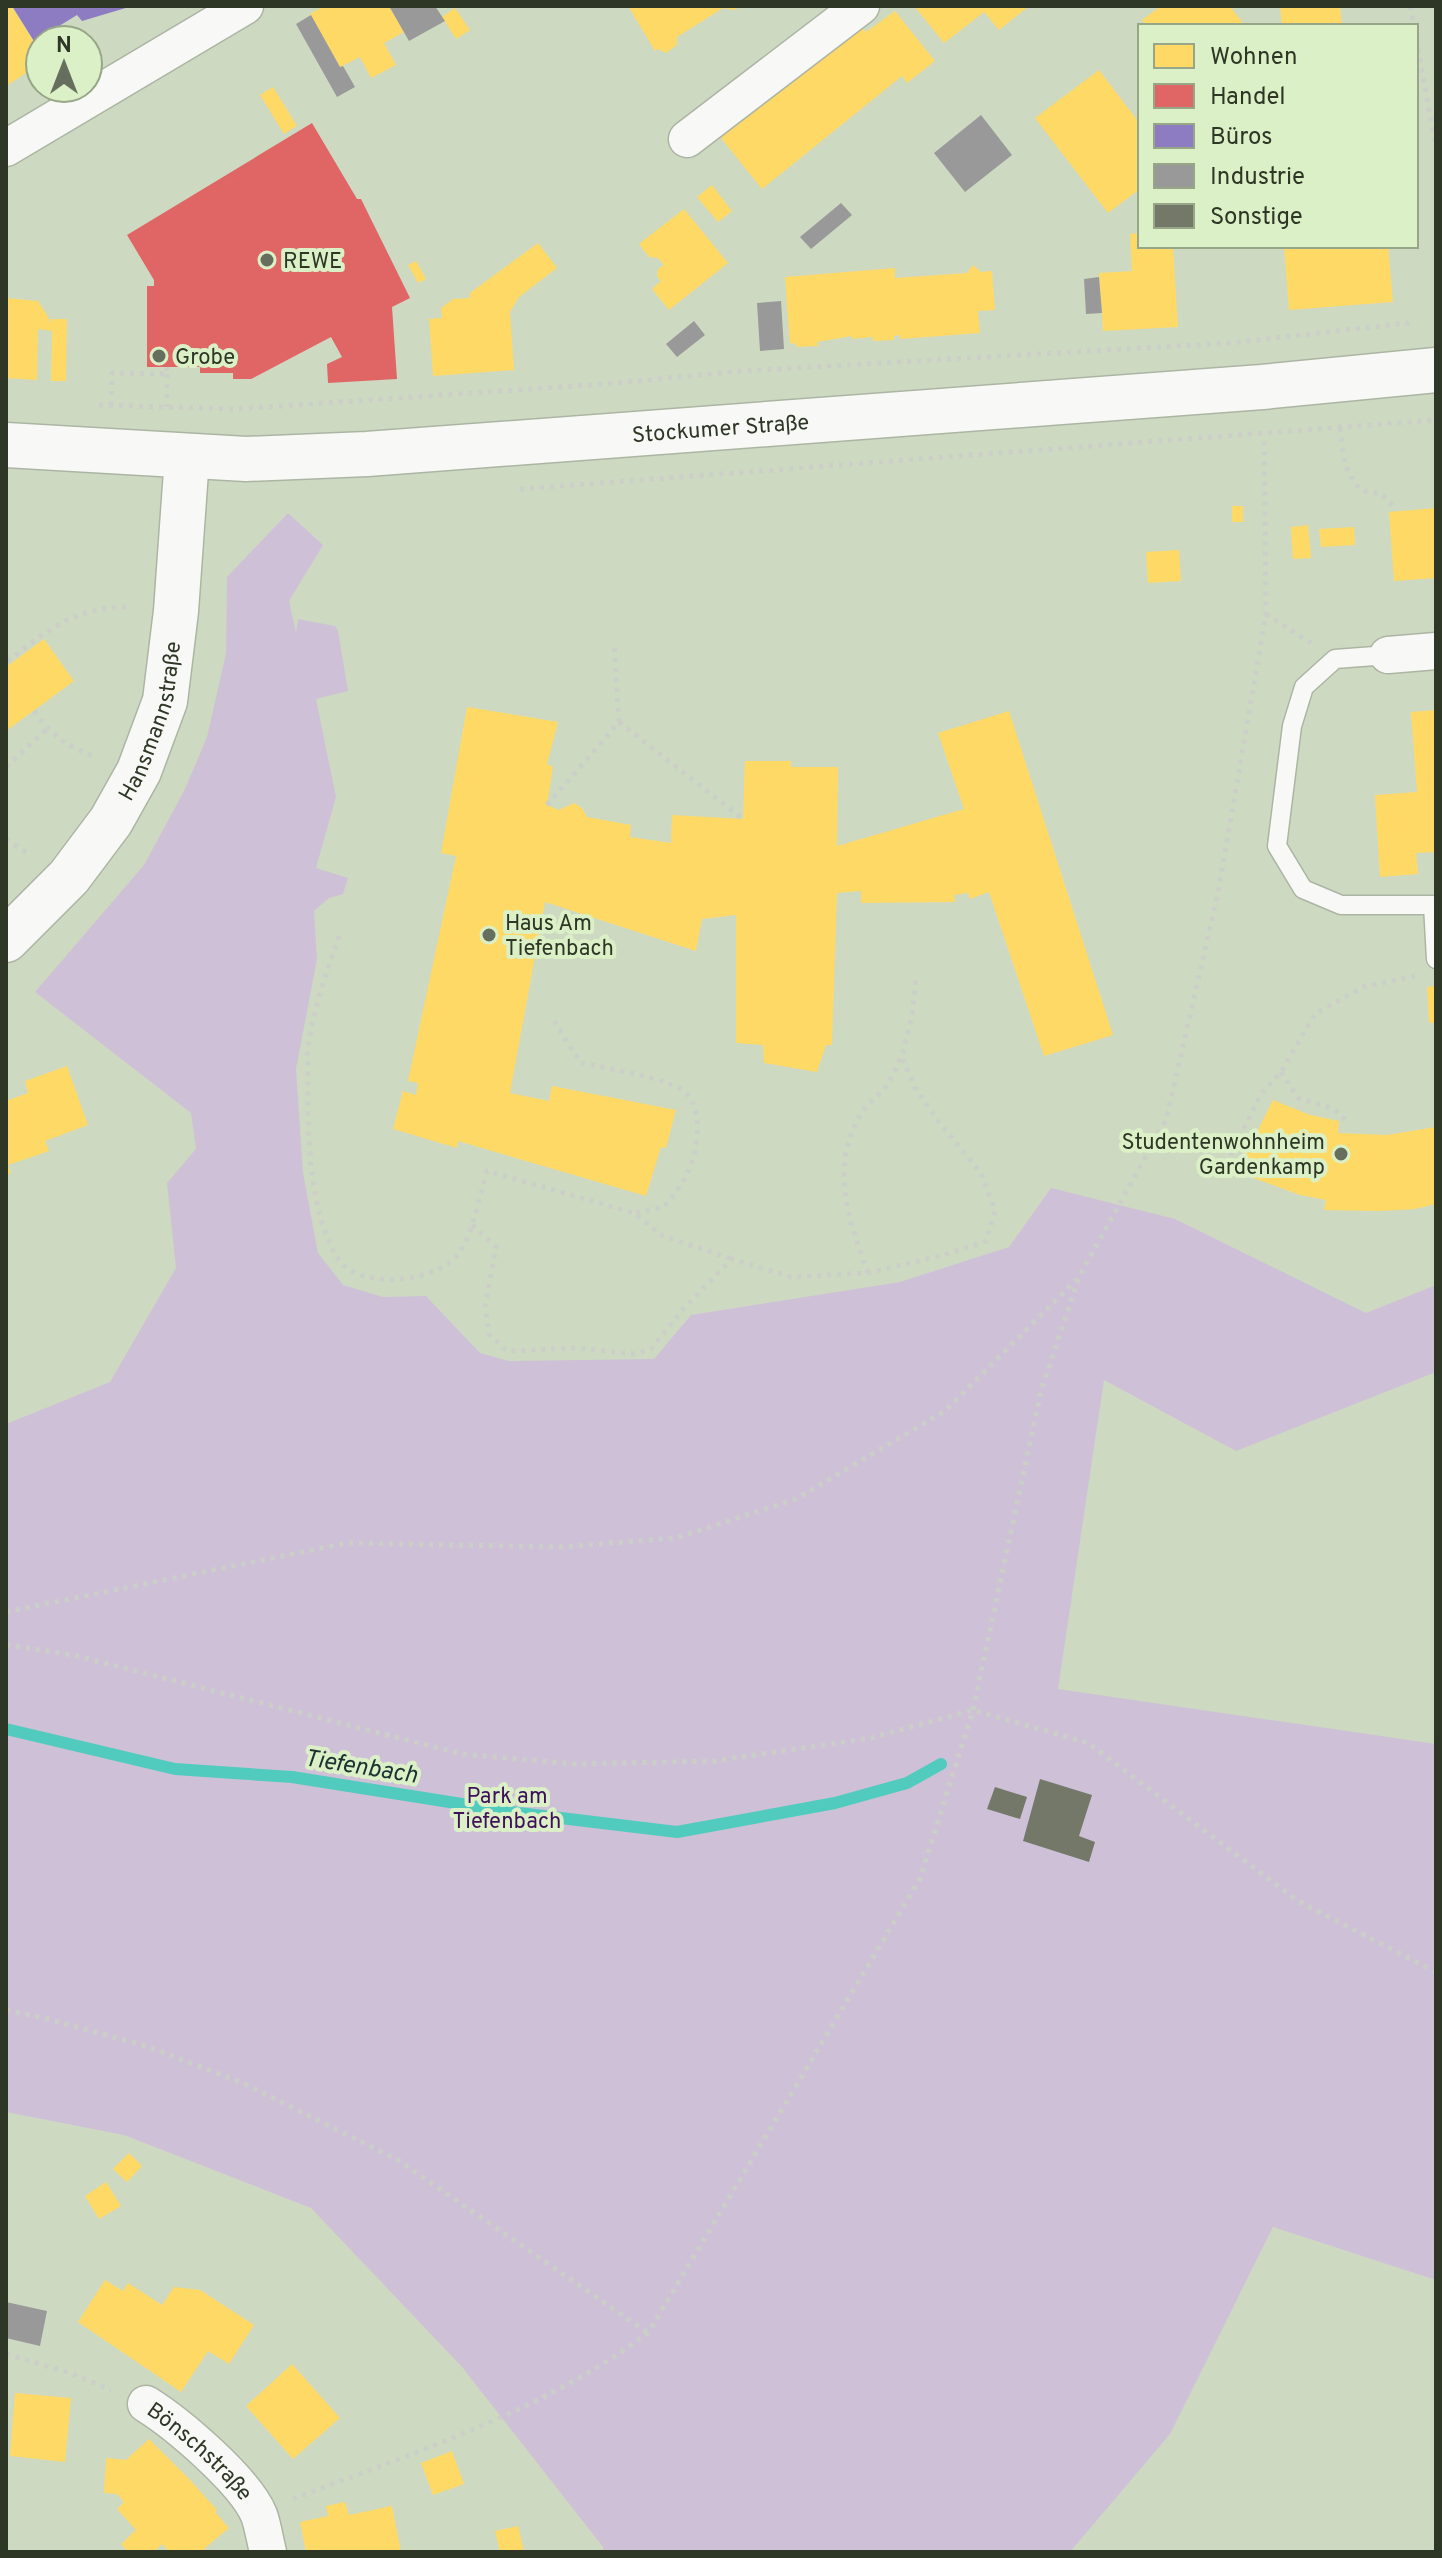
<svg xmlns="http://www.w3.org/2000/svg" width="1442" height="2558" font-family="Overpass,sans-serif">
  <style>
    .green { fill: #cec1d7 }
    .homes { fill: #ffd966 }
    .shops { fill: #e06666 }
    .offices { fill: #8e7cc3 }
    .industry { fill: #999 }
    .lines { fill: none; stroke-linecap: round; stroke-linejoin: round }
    .stream { stroke: #51cbbe; stroke-width: 12 }
    .building { fill: #737868 }
    .lane-casing { stroke: #acb5a3; stroke-width: 21 }
    .street-casing { stroke: #acb5a3; stroke-width: 39 }
    .secondary-casing { stroke: #acb5a3; stroke-width: 47 }
    .path { stroke: #cbcfc8; stroke-width: 5; stroke-dasharray: 4 6; stroke-linecap: butt }
    .lane { stroke: #f8f9f6; stroke-width: 18 }
    .street { stroke: #f8f9f6; stroke-width: 36 }
    .secondary { stroke: #f8f9f6; stroke-width: 44 }
    .poi-dot { fill: #666f5d; stroke: #dbf0c6; stroke-width: 3 }
    .labels { text-anchor: middle; stroke-width: 8; stroke-linejoin: round; paint-order: stroke }
    .poi-label { font-size: 22px; fill: #2e3626; stroke: #dbf0c6; text-anchor: start }
    .street-label { font-size: 22px; fill: #2e3626; stroke: #dbf0c6 }
    .park-label { font-size: 22px; fill: #3e105a; stroke: #dbf0c6 }
    .water-label { font-size: 24px; font-style: italic; fill: #1a3231; stroke: #dbf0c6 }
  </style>
  <rect width="100%" height="100%" fill="#ced9c2"/>
  <polygon class="green" points="288,513 323,545 289,601 296,633 298,619 335,626 338,631 348,691 316,699 336,797 316,868 348,878 343,894 329,898 314,911 317,959 296,1069 303,1173 318,1253 343,1285 383,1297 426,1296 480,1353 509,1361 654,1359 691,1315 900,1282 1009,1247 1051,1188 1175,1219 1366,1313 1436,1285 1436,1372 1236,1451 1104,1380 1058,1689 1436,1744 1436,2280 1273,2227 1170,2434 1070,2552 603,2552 603,2547 462,2367 311,2208 124,2135 6,2112 6,1424 110,1382 176,1268 167,1183 196,1149 191,1113 35,992 144,865 184,791 207,737 226,653 227,577"/>
  <g class="homes">
    <polygon points="6,6 12,7 36,45 31,70 6,86"/>
    <polygon points="324,6 389,6 404,32 384,43 396,65 371,78 360,57 340,67 310,14"/>
    <polygon points="628,6 741,6 734,10 723,8 677,37 677,45 666,53 658,49 655,51"/>
    <polygon points="914,6 1029,6 999,30 984,12 944,43"/>
    <polygon points="1161,6 1230,6 1245,26 1147,26 1142,20"/>
    <polygon points="1280,6 1340,6 1342,26 1282,26"/>
    <polygon points="455,8 470,30 456,39 442,17"/>
    <polygon points="895,11 935,61 907,83 902,76 762,189 721,138 860,25 866,32"/>
    <polygon points="1099,70 1140,124 1140,189 1108,213 1035,118"/>
    <polygon points="273,87 297,126 284,134 260,95"/>
    <polygon points="712,185 732,211 718,222 697,197"/>
    <polygon points="684,209 728,263 669,310 652,289 661,281 657,276 658,269 664,265 658,258 649,257 639,244"/>
    <polygon points="1140,233 1140,246 1173,246 1178,327 1103,331 1099,273 1132,271 1130,234"/>
    <polygon points="538,243 557,268 519,297 510,312 514,370 433,376 429,319 442,318 441,308 453,299 470,298 470,293"/>
    <polygon points="1284,246 1388,246 1393,302 1289,310"/>
    <polygon points="416,261 426,279 418,283 408,265"/>
    <polygon points="973,265 981,272 992,271 995,310 978,311 980,333 900,339 900,335 894,336 894,340 873,341 873,337 852,339 852,336 817,342 818,346 796,347 796,343 790,344 785,277 895,268 895,278 967,273"/>
    <polygon points="6,298 38,301 52,323 52,319 67,319 66,381 51,381 52,331 38,329 37,380 6,378"/>
    <rect x="1232" y="506" width="11" height="16"/>
    <polygon points="1436,508 1436,578 1394,581 1389,512"/>
    <polygon points="1308,525 1311,558 1293,559 1291,527"/>
    <polygon points="1354,527 1355,545 1321,547 1319,529"/>
    <polygon points="1179,550 1181,581 1148,583 1146,552"/>
    <polygon points="44,639 74,681 6,731 6,667"/>
    <polygon points="467,707 558,722 547,764 553,767 547,805 559,810 574,803 582,808 587,817 631,825 630,837 671,843 672,815 743,819 745,761 791,761 791,767 838,767 837,846 964,809 938,733 1009,711 1113,1035 1044,1056 989,892 970,899 968,893 954,895 955,902 861,903 861,891 837,893 832,1045 826,1045 817,1072 764,1063 763,1045 736,1043 736,915 702,919 696,951 545,902 510,1093 549,1101 552,1086 676,1110 666,1148 661,1147 646,1196 458,1141 457,1148 393,1129 403,1091 416,1095 418,1083 408,1081 456,856 441,853"/>
    <polygon points="1436,710 1436,852 1416,853 1418,874 1380,877 1375,795 1417,792 1411,712"/>
    <polygon points="1436,986 1436,1022 1429,1023 1427,987"/>
    <polygon points="67,1066 88,1125 45,1141 49,1151 8,1165 11,1173 6,1175 6,1101 28,1093 25,1081"/>
    <polygon points="1273,1100 1310,1115 1339,1121 1338,1133 1387,1135 1436,1127 1436,1204 1415,1209 1381,1211 1324,1210 1326,1200 1300,1195 1237,1172"/>
    <polygon points="129,2153 142,2166 127,2182 113,2169"/>
    <polygon points="106,2182 121,2206 99,2219 85,2196"/>
    <polygon points="105,2280 123,2291 128,2283 162,2305 174,2287 200,2290 254,2325 229,2364 208,2351 181,2392 78,2322"/>
    <polygon points="292,2364 340,2418 293,2459 246,2406"/>
    <polygon points="15,2393 71,2398 65,2462 10,2456"/>
    <polygon points="149,2439 191,2481 217,2510 215,2512 229,2528 205,2548 205,2552 169,2552 162,2544 154,2552 128,2552 121,2544 136,2530 117,2509 124,2502 117,2494 104,2493 106,2458 126,2460"/>
    <polygon points="452,2451 464,2484 433,2495 421,2463"/>
    <polygon points="345,2502 349,2515 392,2506 401,2552 306,2552 300,2522 328,2516 326,2506"/>
    <polygon points="518,2526 524,2552 500,2552 495,2531"/>
  </g>
  <polygon class="shops" points="312,123 357,199 361,199 410,298 392,307 397,379 328,383 327,364 342,357 331,337 251,379 233,379 233,373 200,373 200,367 147,367 147,286 154,286 154,280 127,235"/>
  <polygon class="offices" points="12,6 129,6 129,7 82,21 77,15 38,39 37,46"/>
  <g class="industry">
    <polygon points="389,6 435,6 445,21 409,41"/>
    <polygon points="311,15 340,67 343,66 355,87 337,97 296,24"/>
    <polygon points="981,115 1012,155 965,192 934,153"/>
    <polygon points="841,203 852,215 811,249 800,237"/>
    <polygon points="1099,277 1102,313 1086,314 1084,279"/>
    <polygon points="781,301 784,349 760,351 757,303"/>
    <polygon points="694,321 705,335 677,357 666,344"/>
    <polygon points="6,2302 47,2311 40,2346 6,2338"/>
  </g>
  <g class="lines">
    <polyline class="stream" points="6,1729 175,1769 292,1777 519,1813 677,1832 835,1803 907,1783 941,1764"/>
  </g>
  <g class="building">
    <polygon points="1040,1779 1092,1795 1079,1836 1095,1842 1089,1862 1023,1841"/>
    <polygon points="995,1787 1027,1797 1020,1819 987,1809"/>
  </g>
  <g class="lines">
    <g class="lane-casing">
      <polyline id="lane" points="1388,655 1335,659 1304,687 1292,726 1277,846 1303,889 1341,905 1433,905 1436,959"/>
    </g>
    <g class="street-casing">
      <g id="street">
        <polyline points="687,139 861,6"/>
        <polyline points="6,148 245,6"/>
        <polyline points="1388,655 1436,651"/>
        <path id="s1" d="M146,2404C178,2424 245,2481 259,2515C263,2526 265,2540 268,2552"/>
      </g>
    </g>
    <g class="secondary-casing">
      <g id="secondary">
        <path id="s2" d="M6,445L246,459L367,454L1262,387L1436,370"/>
        <path id="s3" d="M6,940L69,877L111,821L139,771L165,701L176,611L187,457"/>
      </g>
    </g>
    <g class="path">
      <polyline points="1410,6 1414,26"/>
      <polyline points="1416,39 1436,147"/>
      <polyline points="167,374 167,407"/>
      <polyline points="99,405 237,409 605,384 742,371 1230,343 1407,323 1407,330"/>
      <polyline points="111,405 112,373 167,374 167,367"/>
      <polyline points="1340,428 1345,465 1355,484 1363,491 1380,493 1396,509"/>
      <polyline points="520,489 1436,420"/>
      <polyline points="1266,614 1311,643"/>
      <path d="M7,661C52,628 72,607 132,607"/>
      <path d="M34,711C50,733 67,747 94,756"/>
      <polyline points="619,722 743,819"/>
      <polyline points="6,767 47,729"/>
      <polyline points="547,805 619,722 614,643"/>
      <polyline points="6,839 28,854"/>
      <path d="M339,936C327,971 313,1010 308,1047C307,1059 308,1072 308,1084C308,1138 309,1207 336,1256C356,1291 431,1283 456,1257C472,1239 480,1195 487,1171L634,1213"/>
      <path d="M554,1021L581,1063C605,1068 672,1078 687,1094C706,1115 696,1162 682,1183C677,1191 670,1199 664,1207L634,1213L663,1236L732,1259"/>
      <polyline points="1281,1072 1298,1098 1334,1109 1349,1123"/>
      <polyline points="1221,1173 1261,1094 1281,1072 1315,1014 1363,987 1415,976"/>
      <polyline points="472,1225 496,1247 485,1306 489,1334 507,1351 577,1348 635,1354 651,1349 684,1308 732,1259 791,1277 868,1273 944,1255 986,1241 995,1211 981,1173 938,1121 915,1087 902,1057 912,1016 916,980"/>
      <path d="M868,1273C848,1218 829,1167 862,1112C868,1102 880,1095 887,1085C892,1077 897,1067 901,1058"/>
      <polyline points="6,1612 347,1543 559,1547 676,1538 796,1499 945,1411 1077,1279"/>
      <polyline points="6,1645 73,1655 462,1754 574,1764 714,1761 871,1738 973,1710 1088,1743 1298,1901 1436,1972"/>
      <polyline points="6,2010 44,2018 146,2046 243,2083 398,2160 648,2333"/>
      <polyline points="6,2354 70,2373 111,2390"/>
      <path d="M293,2499C415,2452 542,2412 648,2333L920,1879L973,1710L1041,1391L1079,1277L1166,1120L1218,893L1266,614L1264,435"/>
    </g>
    <use href="#lane" class="lane"/>
    <use href="#street" class="street"/>
    <use href="#secondary" class="secondary"/>
  </g>
  <g class="poi-dot">
    <circle cx="267" cy="260" r="8"/>
    <circle cx="159" cy="356" r="8"/>
    <circle cx="489" cy="935" r="8"/>
    <circle cx="1341" cy="1154" r="8"/>
  </g>
  <g class="labels">
    <g class="poi-label">
      <text x="283" y="268">REWE</text>
      <text x="175" y="364">Grobe</text>
      <text x="505" y="930">Haus Am<tspan x="505" dy="25">Tiefenbach</tspan></text>
      <text x="1325" y="1149" text-anchor="end">Studentenwohnheim<tspan x="1325" dy="25">Gardenkamp</tspan></text>
    </g>
    <g class="street-label">
      <text dy="8" stroke="none"><textPath href="#s2" startOffset="716">Stockumer Straße</textPath></text>
      <text dy="8" stroke="none"><textPath href="#s3" startOffset="268">Hansmannstraße</textPath></text>
      <text dy="8" stroke="none"><textPath href="#s1" startOffset="72">Bönschstraße</textPath></text>
    </g>
    <g class="park-label">
      <text x="507" y="1803">Park am<tspan x="507" dy="25">Tiefenbach</tspan></text>
    </g>
    <g class="water-label">
      <text transform="translate(361 1766) rotate(9)" y="8">Tiefenbach</text>
    </g>
  </g>
  <rect width="1442" height="2558" fill="none" stroke="#2e3626" stroke-width="16"/>
  <rect x="1138" y="24" width="280" height="224" fill="#dbf0c6" stroke="#96a686" stroke-width="2"/>
  <rect x="1154" y="44" width="40" height="24" fill="#ffd966" stroke="#96a686" stroke-width="2"/>
  <text x="1210" y="64" font-size="24" fill="#2e3626">Wohnen</text>
  <rect x="1154" y="84" width="40" height="24" fill="#e06666" stroke="#96a686" stroke-width="2"/>
  <text x="1210" y="104" font-size="24" fill="#2e3626">Handel</text>
  <rect x="1154" y="124" width="40" height="24" fill="#8e7cc3" stroke="#96a686" stroke-width="2"/>
  <text x="1210" y="144" font-size="24" fill="#2e3626">Büros</text>
  <rect x="1154" y="164" width="40" height="24" fill="#999999" stroke="#96a686" stroke-width="2"/>
  <text x="1210" y="184" font-size="24" fill="#2e3626">Industrie</text>
  <rect x="1154" y="204" width="40" height="24" fill="#737868" stroke="#96a686" stroke-width="2"/>
  <text x="1210" y="224" font-size="24" fill="#2e3626">Sonstige</text>
  <g transform="translate(64 64)"><circle r="38" fill="#dbf0c6" stroke="#96a686" stroke-width="2"/>
  <path d="M0-6L14 30L0 20L-14 30Z" fill="#666f5d"/>
  <text y="-12" font-size="22" font-weight="bold" text-anchor="middle" fill="#2e3626">N</text>
  </g>
</svg>
